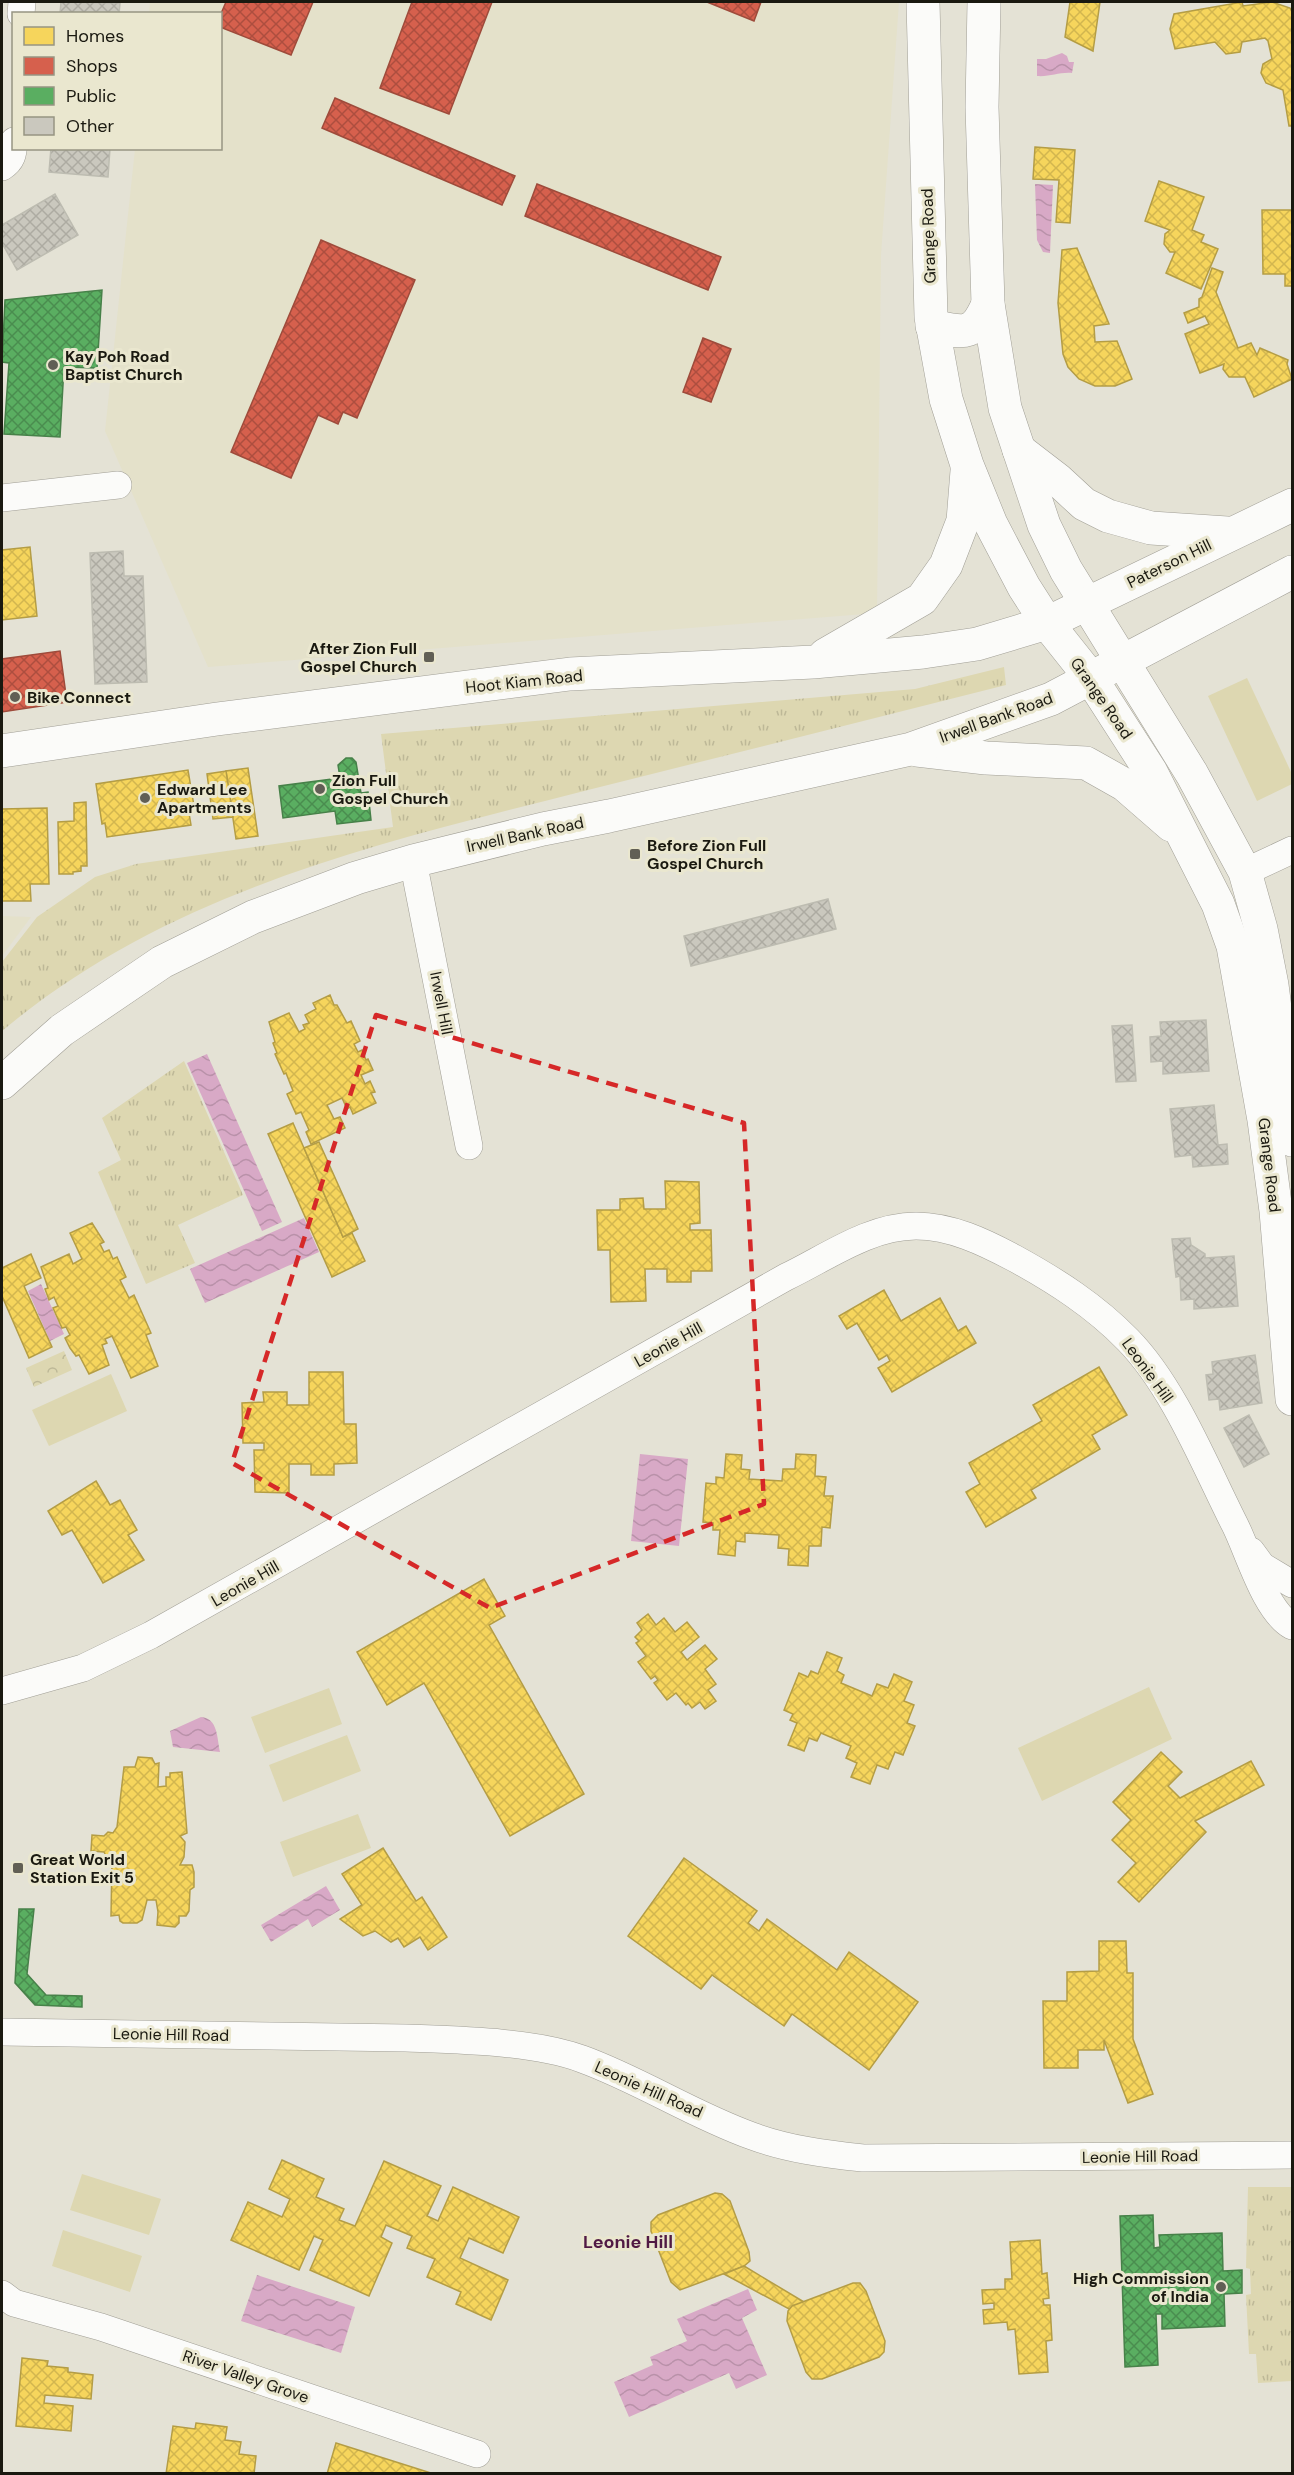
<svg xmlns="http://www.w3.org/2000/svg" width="1294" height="2475" font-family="'DM Sans',sans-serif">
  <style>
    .built { fill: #e4e1ca }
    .grass { fill: url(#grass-tufts) }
    .park { fill: url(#park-crowns) }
    .pitch { fill: #ddd7b1 }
    .water { fill: url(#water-waves) }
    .homes { fill: url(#homes-cross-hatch); stroke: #b49d45; stroke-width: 1.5 }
    .shops { fill: url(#shops-cross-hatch); stroke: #9e4b3b; stroke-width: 1.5 }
    .public { fill: url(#public-cross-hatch); stroke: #478149; stroke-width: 1.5 }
    .building { fill: url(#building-cross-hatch); stroke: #bdbcb1; stroke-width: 1.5 }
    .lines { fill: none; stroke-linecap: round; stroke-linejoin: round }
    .minor-casing { stroke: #a09e95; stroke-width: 28 }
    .major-casing { stroke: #a09e95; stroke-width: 34 }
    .minor { stroke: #fbfbf9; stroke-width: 27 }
    .major { stroke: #fbfbf9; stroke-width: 33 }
    .marked { fill: none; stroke: #d62828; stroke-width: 4.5; stroke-dasharray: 12 8; stroke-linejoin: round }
    .poi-dot { fill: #615f55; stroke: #eae7cf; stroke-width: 2 }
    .labels { text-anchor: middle; stroke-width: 6; stroke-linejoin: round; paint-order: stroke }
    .street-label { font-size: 16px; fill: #1a1910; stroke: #eae7cf }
    .poi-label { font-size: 16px; font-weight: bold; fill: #1a1910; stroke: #eae7cf; text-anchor: start }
    .neighbourhood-label { font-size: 18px; font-weight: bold; fill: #511a44; stroke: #eae7cf }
  </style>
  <defs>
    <pattern id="grass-tufts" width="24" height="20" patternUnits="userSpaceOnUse" patternTransform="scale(1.5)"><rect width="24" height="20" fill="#ddd7b1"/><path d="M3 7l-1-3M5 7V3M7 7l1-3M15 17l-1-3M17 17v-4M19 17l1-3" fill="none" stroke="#bdb897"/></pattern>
    <pattern id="park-crowns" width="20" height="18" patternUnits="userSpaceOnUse" patternTransform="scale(1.5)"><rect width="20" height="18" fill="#ddd7b1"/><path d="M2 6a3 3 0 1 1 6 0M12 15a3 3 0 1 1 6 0" fill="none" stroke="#bdb897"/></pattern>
    <pattern id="water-waves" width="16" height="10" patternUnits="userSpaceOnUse" patternTransform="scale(1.5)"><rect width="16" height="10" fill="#d8a9c6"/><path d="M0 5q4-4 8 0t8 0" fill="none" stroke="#b991a9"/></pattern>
    <pattern id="homes-cross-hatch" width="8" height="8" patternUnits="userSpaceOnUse" patternTransform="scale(1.5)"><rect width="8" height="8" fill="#f6d55c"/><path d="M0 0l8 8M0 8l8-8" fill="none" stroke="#d2b64f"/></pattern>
    <pattern id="shops-cross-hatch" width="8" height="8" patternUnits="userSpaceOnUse" patternTransform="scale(1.5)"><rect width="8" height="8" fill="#d6604d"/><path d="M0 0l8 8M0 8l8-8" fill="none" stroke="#ad4e3f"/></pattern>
    <pattern id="public-cross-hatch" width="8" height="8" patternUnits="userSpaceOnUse" patternTransform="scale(1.5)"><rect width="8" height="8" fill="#5aae61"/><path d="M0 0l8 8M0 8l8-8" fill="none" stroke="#4a8d4f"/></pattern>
    <pattern id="building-cross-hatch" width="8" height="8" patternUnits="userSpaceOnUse" patternTransform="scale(1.5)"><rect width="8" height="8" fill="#cac8be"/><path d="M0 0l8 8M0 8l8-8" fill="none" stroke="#adaba2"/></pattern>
  </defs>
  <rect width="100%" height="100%" fill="#e4e2d5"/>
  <g class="built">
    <polygon points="150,2 899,2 881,255 877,613 208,667 105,431 135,149 220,148 220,14 149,13"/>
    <polygon points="2,916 31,917 2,956"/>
  </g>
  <g class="grass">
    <path d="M1004,667L1006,685C867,720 728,755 588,790C380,843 170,890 2,1031V962L37,917L95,877L136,864L393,827L381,734L915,689Z"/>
    <polygon points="184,1061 243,1195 178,1225 195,1263 146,1284 98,1172 121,1160 102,1118"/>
    <polygon points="1248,2187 1292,2187 1292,2381 1258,2383 1256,2354 1249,2354 1246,2295 1251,2294 1250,2269 1246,2268"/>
  </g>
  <polygon class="park" points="64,1351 72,1370 34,1387 26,1368"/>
  <g class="pitch">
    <polygon points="1247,678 1292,774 1292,784 1257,801 1208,696"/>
    <polygon points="111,1374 127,1411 49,1446 32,1410"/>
    <polygon points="1149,1687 1172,1739 1042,1801 1018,1748"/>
    <polygon points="329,1688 342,1724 265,1753 251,1717"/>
    <polygon points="347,1735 361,1771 283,1802 269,1765"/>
    <polygon points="358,1814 371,1848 293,1877 280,1842"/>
    <polygon points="82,2174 161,2199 149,2235 70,2210"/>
    <polygon points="63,2230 142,2256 130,2292 52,2266"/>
  </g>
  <g class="water">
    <path d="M1062,53L1067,56L1069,62H1074L1072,73C1059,72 1050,77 1037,76V59H1046Z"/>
    <polygon points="1035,184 1053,185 1050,253 1043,252 1037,240"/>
    <polygon points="207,1054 282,1222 262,1231 187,1063"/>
    <polygon points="304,1218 319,1252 205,1303 190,1269"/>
    <polygon points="41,1284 64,1334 50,1341 28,1291"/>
    <polygon points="640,1454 688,1459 679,1546 631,1541"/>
    <path d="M201,1717C218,1718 217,1738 220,1752L173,1747L170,1731Z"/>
    <polygon points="326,1886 340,1910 312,1927 308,1919 271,1942 261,1925"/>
    <polygon points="257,2275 355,2307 341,2353 241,2321"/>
    <polygon points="748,2289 757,2310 742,2318 767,2375 736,2389 729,2373 629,2417 614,2382 653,2365 650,2357 687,2341 677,2319"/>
  </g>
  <g class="homes">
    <polygon points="1070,2 1100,2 1093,51 1065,37"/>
    <polygon points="1242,2 1243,6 1272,2 1290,8 1292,12 1292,126 1289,126 1283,90 1266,83 1261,73 1263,64 1272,59 1268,41 1265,38 1242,42 1240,52 1226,54 1215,42 1175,49 1170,29 1174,14"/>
    <polygon points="1035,147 1075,150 1070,223 1056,222 1059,180 1033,179"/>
    <polygon points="1159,181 1204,197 1192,230 1204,235 1201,242 1218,249 1201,289 1166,273 1175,252 1170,252 1164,244 1165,234 1170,230 1145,221"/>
    <polygon points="1262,210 1292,210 1292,286 1285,286 1285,274 1263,274"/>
    <polygon points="1077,248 1109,324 1094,326 1095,342 1117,341 1132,379 1115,386 1095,386 1079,379 1068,367 1063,354 1058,303 1062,250"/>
    <polygon points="1212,268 1223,272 1216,292 1238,348 1251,343 1257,355 1260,348 1288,360 1287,364 1292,379 1254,397 1245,377 1229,377 1223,369 1224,364 1200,373 1185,334 1209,324 1205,316 1188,323 1184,313 1199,307 1199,299 1202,297"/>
    <polygon points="30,547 37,616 2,620 2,550"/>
    <polygon points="248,768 258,836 236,839 226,771"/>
    <polygon points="188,770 195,812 189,813 191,825 107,837 105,823 102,824 96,784"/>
    <polygon points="226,771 233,817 213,819 207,774"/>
    <polygon points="86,802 87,866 81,866 81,871 73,872 73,874 59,874 58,822 74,821 74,803"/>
    <polygon points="47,808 49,884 30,884 31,901 2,901 2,809"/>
    <polygon points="330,995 334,1005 337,1005 347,1023 351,1021 360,1041 354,1044 358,1052 362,1050 366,1060 368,1059 373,1070 361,1075 365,1084 370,1081 375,1092 371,1093 376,1103 353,1114 350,1107 347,1109 342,1098 327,1105 334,1119 340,1117 345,1128 311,1144 306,1132 309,1130 301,1112 296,1114 287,1094 293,1091 286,1073 284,1074 275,1054 277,1053 273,1043 275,1042 269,1022 289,1013 299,1032 305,1029 303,1025 309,1023 305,1015 316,1009 313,1003"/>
    <polygon points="293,1123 343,1237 352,1233 365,1261 332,1277 268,1134"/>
    <polygon points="319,1142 358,1229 343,1237 304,1148"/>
    <polygon points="665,1181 699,1182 700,1223 690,1224 690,1230 711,1230 712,1271 691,1271 691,1282 667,1282 667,1269 645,1269 646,1301 611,1302 610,1250 598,1250 597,1210 620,1210 620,1199 643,1198 644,1209 666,1209"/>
    <polygon points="92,1223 104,1242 100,1244 104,1252 109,1250 113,1259 117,1257 126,1277 120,1280 129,1298 134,1295 151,1333 146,1335 158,1366 131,1378 112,1336 105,1339 107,1343 102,1345 109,1365 89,1374 79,1355 76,1356 70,1348 65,1338 70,1335 66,1327 62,1328 53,1308 58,1306 54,1297 49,1300 45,1289 48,1288 41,1267 69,1254 73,1264 82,1259 70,1233"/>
    <polygon points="31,1254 41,1278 24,1286 52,1347 29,1358 2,1296 2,1268"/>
    <polygon points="884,1290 901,1321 940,1298 958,1331 966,1326 976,1343 892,1392 878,1368 890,1361 887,1355 879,1360 857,1323 847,1329 839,1316"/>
    <polygon points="1099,1367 1127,1415 1092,1435 1100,1449 1031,1490 1036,1498 986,1527 966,1492 980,1484 969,1463 1042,1421 1033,1405"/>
    <polygon points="309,1372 343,1372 344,1424 356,1424 357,1463 334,1464 334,1475 311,1475 311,1464 289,1464 289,1493 255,1492 254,1450 264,1450 264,1443 243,1443 242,1403 264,1402 263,1392 287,1392 287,1405 309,1405"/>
    <polygon points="726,1454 742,1455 741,1469 750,1470 749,1479 782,1481 783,1469 795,1469 796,1454 816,1455 815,1476 826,1477 824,1496 833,1496 830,1528 822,1527 821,1546 809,1546 808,1566 788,1565 789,1549 778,1548 779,1535 745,1533 745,1542 736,1541 735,1556 718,1554 720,1530 713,1530 713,1523 703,1522 706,1483 716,1484 716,1477 724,1478"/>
    <polygon points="96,1481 110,1505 120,1500 137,1530 128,1535 144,1560 103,1583 72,1530 62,1535 48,1511"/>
    <polygon points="484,1579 505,1616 489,1625 584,1794 510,1836 424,1683 387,1705 357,1652"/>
    <polygon points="648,1614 656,1625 664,1618 675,1632 687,1622 699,1637 681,1652 687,1660 705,1645 717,1659 705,1669 716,1684 708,1690 716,1701 705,1709 700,1702 692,1708 688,1703 686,1705 676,1693 667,1700 654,1683 658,1680 655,1676 651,1679 638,1662 646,1656 636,1643 639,1641 635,1637 642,1630 637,1623"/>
    <polygon points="827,1652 842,1658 837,1671 844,1675 841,1683 872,1696 877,1684 888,1688 894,1674 912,1682 904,1701 914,1705 907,1723 915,1726 903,1755 895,1752 888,1769 877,1765 870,1784 851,1777 857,1763 846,1758 851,1746 821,1733 817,1741 809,1738 804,1751 788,1745 797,1723 790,1720 793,1714 784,1710 799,1673 808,1677 811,1671 818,1674"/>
    <polygon points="1161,1752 1182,1772 1168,1786 1180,1798 1251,1761 1264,1785 1195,1821 1206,1832 1139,1902 1118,1882 1136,1863 1112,1840 1131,1820 1113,1802"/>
    <polygon points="138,1757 152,1758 155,1764 159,1763 158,1787 166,1786 166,1777 170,1777 170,1773 182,1772 187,1833 180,1836 185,1842 184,1857 180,1865 192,1865 194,1872 194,1887 190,1890 189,1911 186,1916 179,1916 179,1923 175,1927 157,1925 158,1912 156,1900 147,1900 142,1920 137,1923 123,1923 120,1921 119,1915 111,1916 112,1858 106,1856 104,1852 91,1851 92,1835 104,1836 108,1832 113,1833 117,1827 124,1767 135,1767"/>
    <polygon points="383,1848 416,1901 422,1897 447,1937 428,1950 420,1937 404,1947 398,1938 391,1942 375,1931 363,1936 340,1919 362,1905 342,1874"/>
    <polygon points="684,1858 757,1911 748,1923 759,1931 767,1919 837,1970 849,1952 918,2002 869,2070 792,2014 784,2026 712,1975 701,1989 628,1936"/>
    <polygon points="1099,1941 1126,1941 1127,1973 1133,1973 1133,2039 1153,2094 1128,2103 1104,2040 1104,2050 1078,2050 1078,2068 1044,2068 1043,2001 1067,2001 1067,1972 1099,1971"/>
    <polygon points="282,2160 324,2179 316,2197 344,2209 339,2220 355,2226 384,2161 441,2186 427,2216 438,2221 453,2187 519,2217 503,2253 469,2238 460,2258 508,2280 491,2320 456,2304 461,2292 427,2277 435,2259 407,2248 412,2236 386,2225 381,2237 392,2243 369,2296 310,2270 323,2240 314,2236 299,2270 231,2240 248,2202 282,2217 290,2199 269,2189"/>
    <polygon points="715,2193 722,2194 730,2201 749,2252 750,2261 744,2266 680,2290 671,2282 651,2231 651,2222 658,2215"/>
    <polygon points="1040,2240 1042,2274 1047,2273 1049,2298 1043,2299 1044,2305 1050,2305 1052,2340 1046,2341 1048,2372 1019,2374 1015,2329 1008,2330 1007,2322 984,2324 983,2310 994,2309 994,2303 983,2304 982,2290 1005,2289 1005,2279 1012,2279 1010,2242"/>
    <polygon points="744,2266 804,2302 789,2309 724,2274"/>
    <polygon points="853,2283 860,2283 866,2291 885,2341 884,2352 879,2357 822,2379 812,2379 806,2372 787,2321 788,2311 792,2306"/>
    <polygon points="22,2358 48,2361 47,2366 68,2368 68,2372 93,2375 91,2399 45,2395 44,2403 73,2406 71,2431 16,2426"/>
    <polygon points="196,2423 227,2427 225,2440 241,2442 239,2454 256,2456 254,2474 166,2474 173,2426 195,2429"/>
    <polygon points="336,2443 434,2474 327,2474"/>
  </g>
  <g class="shops">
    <polygon points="226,2 313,2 291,55 220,27 220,16"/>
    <polygon points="412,2 492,2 449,114 380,88"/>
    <polygon points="707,2 761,2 754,21"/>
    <polygon points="335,98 515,176 502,205 322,128"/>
    <polygon points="537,184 721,257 708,290 525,216"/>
    <polygon points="321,240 415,280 357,418 343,412 338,424 318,415 291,478 231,452"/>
    <polygon points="703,338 731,349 711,402 683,392"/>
    <polygon points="60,651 67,702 2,712 2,659"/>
  </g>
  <g class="public">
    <polygon points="102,290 97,368 64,367 60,437 4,434 9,363 2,362 5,300"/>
    <polygon points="346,758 352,758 356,762 361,793 368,792 371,820 337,824 335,811 283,818 279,786 340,778 338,765"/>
    <polygon points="19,1909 34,1909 27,1974 46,1995 82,1996 82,2007 35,2005 15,1983"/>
    <polygon points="1153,2215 1154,2248 1160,2247 1159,2235 1222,2233 1223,2271 1242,2270 1242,2293 1224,2294 1225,2326 1162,2329 1162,2314 1156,2314 1158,2365 1125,2367 1120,2216"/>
  </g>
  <g class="building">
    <polygon points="61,2 120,3 119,14 60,14"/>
    <polygon points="51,148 110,148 108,177 49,172"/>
    <polygon points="55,194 78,235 17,270 2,243 2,225"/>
    <polygon points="123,551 124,576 143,576 147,682 95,684 90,553"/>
    <polygon points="828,899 836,929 691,966 684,936"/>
    <polygon points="1206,1020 1209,1071 1163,1074 1163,1061 1151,1062 1150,1037 1161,1036 1160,1022"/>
    <polygon points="1132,1025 1136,1081 1116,1082 1112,1026"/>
    <polygon points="1214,1105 1218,1145 1227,1144 1228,1164 1193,1167 1192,1155 1175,1157 1170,1109"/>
    <polygon points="1190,1238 1191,1245 1205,1254 1205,1258 1234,1256 1238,1306 1194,1309 1194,1299 1181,1300 1180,1276 1176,1277 1172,1239"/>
    <polygon points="1255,1355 1262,1403 1220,1410 1219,1399 1209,1400 1206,1375 1213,1374 1212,1362"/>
    <polygon points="1249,1415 1269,1454 1244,1467 1224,1428"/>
  </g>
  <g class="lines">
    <g class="minor-casing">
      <g id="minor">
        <polyline points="21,14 22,2"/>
        <path d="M2,167C13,160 13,153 14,141"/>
        <polyline points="2,498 118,485"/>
        <polyline points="413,861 469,1146"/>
        <polyline points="1245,872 1292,850"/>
        <polyline points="1251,1551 1262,1566 1292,1584"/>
        <path d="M2,1691L83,1668L151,1635L786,1277C826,1258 869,1226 916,1226C951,1226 984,1242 1014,1258C1056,1281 1095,1306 1128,1340C1174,1387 1205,1466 1235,1525C1249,1553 1265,1611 1292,1626"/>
        <path d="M2,2032L406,2038C458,2040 533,2041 582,2059C640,2080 693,2115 752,2136C787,2149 825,2154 863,2158L1292,2155"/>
        <polyline points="2,2294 14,2303 101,2327 477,2454"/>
      </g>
    </g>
    <g class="major-casing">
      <g id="major">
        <polyline points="923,2 931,317 946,399 967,465 991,524 1024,587 1047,623 1090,677 1151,772 1218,904 1233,946 1264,1120 1276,1211 1292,1399"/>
        <polyline points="984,2 982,107 988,304 1005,408 1044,525 1066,570 1192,774 1245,872 1261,929 1272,985 1292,1140"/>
        <path d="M932,326C965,333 973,337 988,304"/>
        <polyline points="1019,450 1058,480 1084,504 1108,516 1151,528 1227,533"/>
        <polyline points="825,655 922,599 946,565 963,521 967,471"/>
        <polyline points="917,750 986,758 1086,763 1125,785 1171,825"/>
        <polyline points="2,751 217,719 570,674 813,662 923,652 977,644 1047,623 1292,505"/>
        <polyline points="2,1083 62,1030 162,962 253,917 356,878 413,861 543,829 609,816 911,749 1051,699 1292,572"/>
      </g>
    </g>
    <use href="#minor" class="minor"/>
    <use href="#major" class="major"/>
  </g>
  <path class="marked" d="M376,1015L744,1123L764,1504L490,1608L232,1463Z"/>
  <g class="poi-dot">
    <circle cx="53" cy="365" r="6"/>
    <rect x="423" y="651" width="12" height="12" rx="3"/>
    <circle cx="15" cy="697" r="6"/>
    <circle cx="320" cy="789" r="6"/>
    <circle cx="145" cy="798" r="6"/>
    <rect x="629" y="848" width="12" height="12" rx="3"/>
    <rect x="12" y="1862" width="12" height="12" rx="3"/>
    <circle cx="1221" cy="2287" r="6"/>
  </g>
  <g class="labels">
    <g class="street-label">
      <text transform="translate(928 236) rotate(-92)" y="6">Grange Road</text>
      <text transform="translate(1169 563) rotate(-26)" y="6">Paterson Hill</text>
      <text transform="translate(524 681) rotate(-6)" y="6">Hoot Kiam Road</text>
      <text transform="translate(1102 698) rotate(55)" y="6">Grange Road</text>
      <text transform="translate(996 717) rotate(-20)" y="6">Irwell Bank Road</text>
      <text transform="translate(525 834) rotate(-12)" y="6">Irwell Bank Road</text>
      <text transform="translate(442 1003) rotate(79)" y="6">Irwell Hill</text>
      <text transform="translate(1270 1165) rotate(83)" y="6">Grange Road</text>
      <text transform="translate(668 1344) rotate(-29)" y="6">Leonie Hill</text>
      <text transform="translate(1148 1370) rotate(54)" y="6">Leonie Hill</text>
      <text transform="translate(245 1583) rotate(-30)" y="6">Leonie Hill</text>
      <text transform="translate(171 2034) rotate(1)" y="6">Leonie Hill Road</text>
      <text transform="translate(649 2089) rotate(24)" y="6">Leonie Hill Road</text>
      <text transform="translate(1140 2156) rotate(-1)" y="6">Leonie Hill Road</text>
      <text transform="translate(246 2376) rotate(19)" y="6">River Valley Grove</text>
    </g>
    <g class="poi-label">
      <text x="65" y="362">Kay Poh Road<tspan x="65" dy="18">Baptist Church</tspan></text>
      <text x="417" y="654" text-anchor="end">After Zion Full<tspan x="417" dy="18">Gospel Church</tspan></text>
      <text x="27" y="703">Bike Connect</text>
      <text x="332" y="786">Zion Full<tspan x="332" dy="18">Gospel Church</tspan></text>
      <text x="157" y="795">Edward Lee<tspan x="157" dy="18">Apartments</tspan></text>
      <text x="647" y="851">Before Zion Full<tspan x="647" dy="18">Gospel Church</tspan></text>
      <text x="30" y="1865">Great World<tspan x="30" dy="18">Station Exit 5</tspan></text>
      <text x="1209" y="2284" text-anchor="end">High Commission<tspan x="1209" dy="18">of India</tspan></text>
    </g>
    <g class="neighbourhood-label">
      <text x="628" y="2248">Leonie Hill</text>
    </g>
  </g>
  <rect width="1294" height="2475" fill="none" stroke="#1a1910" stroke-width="6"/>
  <rect x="12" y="12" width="210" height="138" fill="#eae7cf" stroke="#979583" stroke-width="1.5"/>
  <rect x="24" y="27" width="30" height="18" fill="#f6d55c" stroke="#979583" stroke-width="1.5"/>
  <text x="66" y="42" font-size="18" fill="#1a1910">Homes</text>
  <rect x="24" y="57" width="30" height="18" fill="#d6604d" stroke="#979583" stroke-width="1.5"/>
  <text x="66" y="72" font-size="18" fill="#1a1910">Shops</text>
  <rect x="24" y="87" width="30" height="18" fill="#5aae61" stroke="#979583" stroke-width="1.5"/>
  <text x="66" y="102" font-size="18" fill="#1a1910">Public</text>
  <rect x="24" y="117" width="30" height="18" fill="#cac8be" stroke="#979583" stroke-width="1.5"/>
  <text x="66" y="132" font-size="18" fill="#1a1910">Other</text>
</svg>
